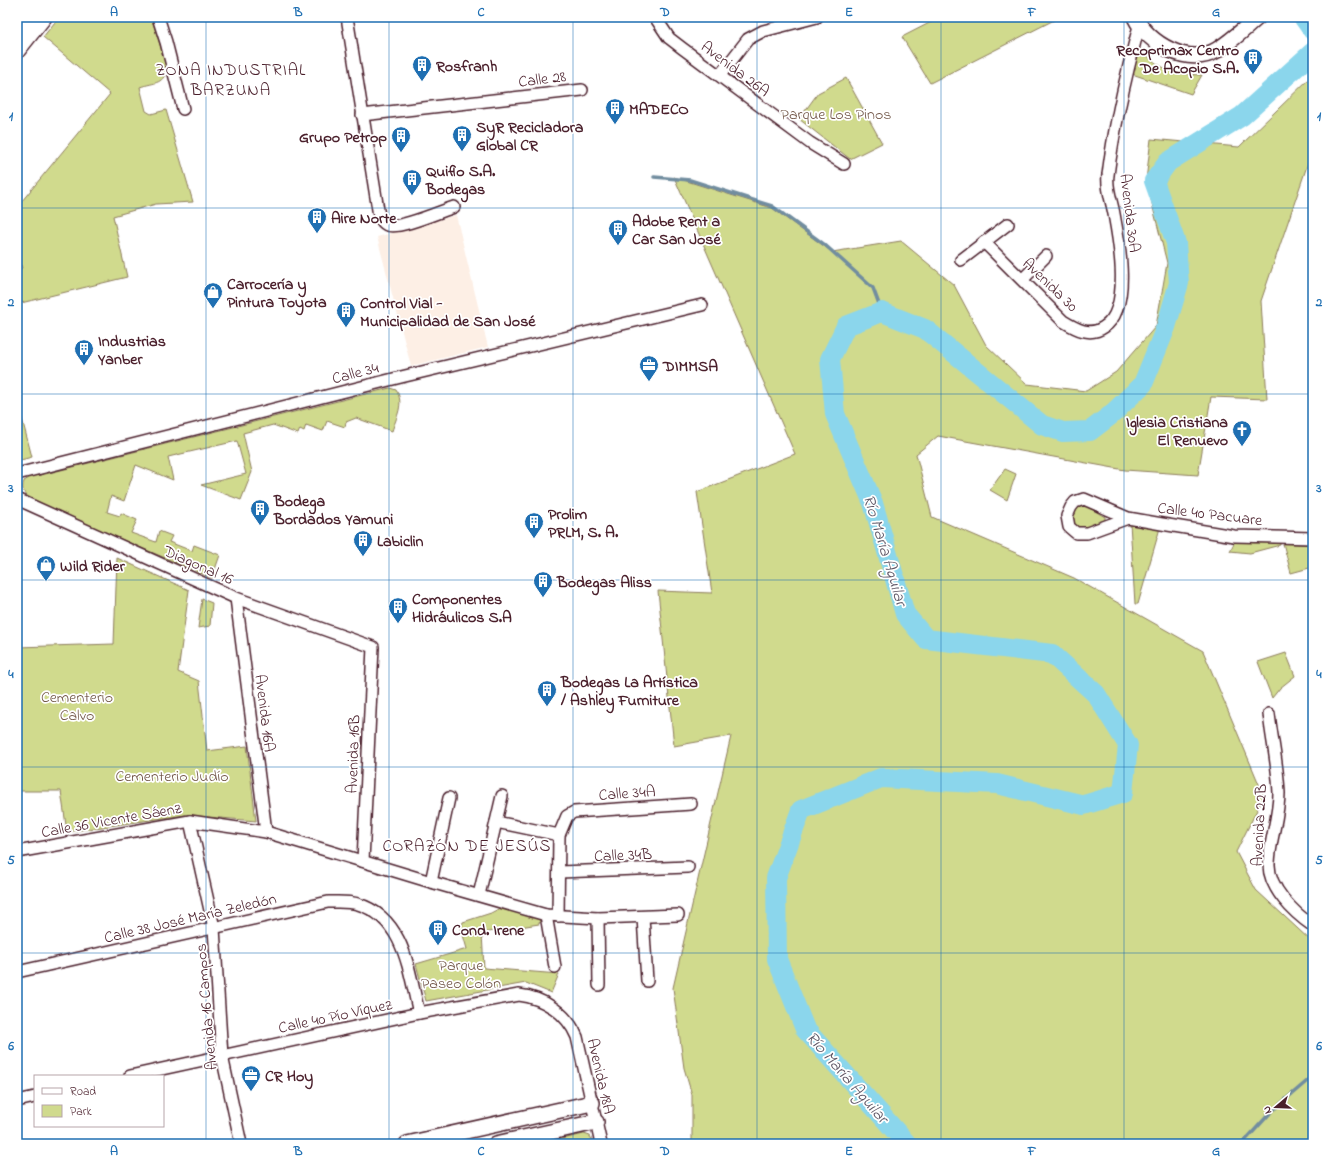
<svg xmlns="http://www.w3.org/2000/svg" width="1330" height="1161" font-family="'Indie Flower',sans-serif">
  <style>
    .built { fill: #fdefe5 }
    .green { fill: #d0da8d; stroke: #8d7c5c }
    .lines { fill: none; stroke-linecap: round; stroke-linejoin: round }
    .stream { stroke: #718d9f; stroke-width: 3.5 }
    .river { stroke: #8bd6ec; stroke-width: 20 }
    .minor-casing { stroke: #4a1f2b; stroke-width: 14 }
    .secondary-casing { stroke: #4a1f2b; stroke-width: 18 }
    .minor { stroke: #fff; stroke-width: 11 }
    .secondary { stroke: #fff; stroke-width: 15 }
    .grid { fill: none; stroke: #1f6fb2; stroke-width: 1; stroke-opacity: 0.55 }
    .labels { text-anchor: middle; stroke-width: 3.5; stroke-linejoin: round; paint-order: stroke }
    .poi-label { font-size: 16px; font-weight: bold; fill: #4a1f2b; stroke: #fff; text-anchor: start }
    .street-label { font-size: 16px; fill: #4a1f2b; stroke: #fff }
    .park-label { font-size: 16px; fill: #725748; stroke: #fff }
    .neighbourhood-label { font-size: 17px; letter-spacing: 1px; fill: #4a1f2b; stroke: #fff }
    .water-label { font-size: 17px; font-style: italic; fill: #5e5665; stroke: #fff }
    .neatline { fill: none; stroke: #1f6fb2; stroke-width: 1.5 }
    .grid-label { font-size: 13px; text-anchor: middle; font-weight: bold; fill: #1f6fb2 }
  </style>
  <rect width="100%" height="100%" fill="#fff"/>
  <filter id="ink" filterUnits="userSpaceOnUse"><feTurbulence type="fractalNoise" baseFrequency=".025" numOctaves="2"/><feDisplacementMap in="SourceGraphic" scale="8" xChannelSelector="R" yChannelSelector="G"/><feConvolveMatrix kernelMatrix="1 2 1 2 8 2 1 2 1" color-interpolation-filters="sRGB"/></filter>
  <g filter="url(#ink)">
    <polygon class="built" points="456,215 488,347 411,366 377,237"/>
    <g class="green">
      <path d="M59,17H151L167,66C165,85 155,82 140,87L146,111L151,114L166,110L193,202L156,204L113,216L127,277L17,304V270L22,268L17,253V207L110,94L43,37Z"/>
      <polygon points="941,17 1060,17 930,83 902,37"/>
      <path d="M1140,49C1161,70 1172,74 1202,75L1191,94L1132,74Z"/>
      <polygon points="1313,75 1313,156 1308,163 1261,301 1267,399 1211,397 1198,475 1125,470 938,436 916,454 932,517 1074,578 1203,651 1264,796 1236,852 1256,890 1311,941 1313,1144 692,1144 692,1095 684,1068 673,988 731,736 674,746 658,591 712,593 697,492 795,454 674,177 772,208 832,252 901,241 954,285 986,345 1027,384 1086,391 1116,372 1156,326 1167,263 1146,180 1151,139 1239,147"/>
      <polygon points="846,78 882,143 850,159 799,119 818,93"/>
      <path d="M390,388L396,390C405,403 396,418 392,431L356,418L346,422L345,427L327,421L323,431L306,425L304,431L300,429L298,434L273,425L243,433L252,472L241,500L201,485L246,474L237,441L168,457L173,480L136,465L124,501L111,496L107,512L120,516L121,513L137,520L131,533L156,542L159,531L172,536L169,542L192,551L194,545L220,555L212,578L34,502C26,495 20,492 24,481L29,478Z"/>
      <polygon points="17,400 32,457 17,461"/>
      <polygon points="1005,469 1016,474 1007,500 990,490"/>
      <path d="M1085,505L1105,517V520C1092,526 1085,531 1073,524C1071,514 1074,507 1085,505Z"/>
      <polygon points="1130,523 1160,528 1138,604 1135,604"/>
      <polygon points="1235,541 1280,542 1280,545 1250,553 1230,551"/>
      <polygon points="1283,543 1313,545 1313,567 1291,573"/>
      <polygon points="117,558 189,590 178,672 199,681 207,751 247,746 256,821 185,815 67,832 61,791 17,791 17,647 114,644"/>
      <polygon points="202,599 212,603 210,626 198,628"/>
      <polygon points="1286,653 1295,676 1280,688 1272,698 1258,662"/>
      <polygon points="500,908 540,919 539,924 482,933 484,968 559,974 551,993 526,983 426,1001 416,964 467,949 461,928 463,922 491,913"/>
      <polygon points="584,1134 590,1136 594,1144 541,1144"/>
    </g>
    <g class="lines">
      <g class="stream">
        <polyline points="654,177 690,180 772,206 825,245 873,288 882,312"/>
        <polyline points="1242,1144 1272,1111 1313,1076"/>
      </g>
      <g class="river">
        <polyline points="1303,17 1313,31"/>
        <polyline points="907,1144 805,1029 777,959 776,878 801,810 881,778 997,784 1084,805 1123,793 1128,745 1096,694 1052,654 926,639 905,614 873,503 835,414 830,359 846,326 882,312 925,329 1042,425 1063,432 1090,431 1111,415 1143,384 1166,327 1179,283 1176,243 1154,181 1168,162 1242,116 1313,52"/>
      </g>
      <g class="minor-casing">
        <g id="minor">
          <polyline points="158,17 166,42 183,109"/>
          <path d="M347,17L379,216C381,220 383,223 387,225C398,230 441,211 454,207"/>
          <polyline points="655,17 669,38 682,48 810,143 844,164"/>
          <polyline points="720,75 748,39 763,31 817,17"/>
          <polyline points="362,115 582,90"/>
          <path d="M984,242L1063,321C1076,329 1090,337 1104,327C1132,309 1119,241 1114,214C1112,202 1106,187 1108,175C1114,125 1126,75 1139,26"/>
          <polyline points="961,260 1008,224"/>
          <polyline points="1023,279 1046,256"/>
          <polyline points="17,474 401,377 702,305"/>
          <polyline points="17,499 236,598 373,647 363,861"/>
          <polyline points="1128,518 1087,533 1076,533 1069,527 1067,516 1071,507 1075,502 1084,499 1128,518 1162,524 1234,536 1313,538"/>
          <polyline points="236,598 266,832"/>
          <path d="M1269,714C1272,740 1278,767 1279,793C1279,817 1270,839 1269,863C1268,888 1294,913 1313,926"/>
          <polyline points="190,821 214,928 222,1056 241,1144"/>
          <polyline points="496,822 559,835"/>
          <polyline points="17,852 190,821 266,832 431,882 546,915 598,918 678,915"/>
          <polyline points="560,872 688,867"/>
          <polyline points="431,882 449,798"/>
          <polyline points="479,895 502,796"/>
          <polyline points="546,915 555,967"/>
          <polyline points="558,916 559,835 567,816 574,812 691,804"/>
          <polyline points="643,917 647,981"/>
          <polyline points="598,918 599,985"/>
          <path d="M17,972L328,902C338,902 349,901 358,904C405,918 409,973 419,1013"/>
          <path d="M130,1076L419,1013L519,995C544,998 567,1013 577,1037L601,1144"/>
          <polyline points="17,1101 35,1097"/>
        </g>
      </g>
      <g class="secondary-casing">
        <g id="secondary">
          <path d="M1135,17C1148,44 1189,67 1217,50C1232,41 1245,28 1258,17"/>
          <polyline points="17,33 30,17"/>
          <polyline points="17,51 44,17"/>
          <polyline points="407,1144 592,1103"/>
          <polyline points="496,1144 596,1122"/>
        </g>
      </g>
      <use href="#minor" class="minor"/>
      <use href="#secondary" class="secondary"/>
    </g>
  </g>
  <path class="grid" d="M206,17V1144M389,17V1144M573,17V1144M757,17V1144M941,17V1144M1124,17V1144M17,208H1313M17,394H1313M17,580H1313M17,767H1313M17,953H1313"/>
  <defs>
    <g id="building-pin" transform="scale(1)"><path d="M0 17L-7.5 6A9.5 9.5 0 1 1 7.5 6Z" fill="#1f6fb2" stroke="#fff"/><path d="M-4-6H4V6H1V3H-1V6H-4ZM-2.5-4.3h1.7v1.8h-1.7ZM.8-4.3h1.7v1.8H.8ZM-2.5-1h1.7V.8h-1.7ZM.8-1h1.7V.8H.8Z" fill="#fff"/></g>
    <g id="shop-pin" transform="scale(1)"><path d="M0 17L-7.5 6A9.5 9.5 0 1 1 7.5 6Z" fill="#1f6fb2" stroke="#fff"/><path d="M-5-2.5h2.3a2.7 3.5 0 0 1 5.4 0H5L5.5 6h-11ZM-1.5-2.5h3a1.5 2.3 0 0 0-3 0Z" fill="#fff"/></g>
    <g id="office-pin" transform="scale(1)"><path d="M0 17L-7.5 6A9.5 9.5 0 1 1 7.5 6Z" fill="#1f6fb2" stroke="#fff"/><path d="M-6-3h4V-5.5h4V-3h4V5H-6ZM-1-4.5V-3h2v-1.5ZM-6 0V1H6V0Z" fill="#fff"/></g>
    <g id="church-pin" transform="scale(1)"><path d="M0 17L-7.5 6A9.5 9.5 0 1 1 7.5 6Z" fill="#1f6fb2" stroke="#fff"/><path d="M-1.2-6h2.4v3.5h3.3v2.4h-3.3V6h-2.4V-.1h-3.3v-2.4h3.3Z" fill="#fff"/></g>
  </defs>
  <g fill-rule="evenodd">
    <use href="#building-pin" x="1253" y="58"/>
    <use href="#building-pin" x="422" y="65"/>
    <use href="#building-pin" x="615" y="108"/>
    <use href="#building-pin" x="462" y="135"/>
    <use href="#building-pin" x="401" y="136"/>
    <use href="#building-pin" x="412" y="179"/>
    <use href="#building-pin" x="317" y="217"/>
    <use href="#building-pin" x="618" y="229"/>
    <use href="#shop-pin" x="213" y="292"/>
    <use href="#building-pin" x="346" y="311"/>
    <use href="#building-pin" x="84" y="349"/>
    <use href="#office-pin" x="649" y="365"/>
    <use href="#church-pin" x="1242" y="430"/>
    <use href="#building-pin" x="260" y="509"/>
    <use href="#building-pin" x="534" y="522"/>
    <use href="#building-pin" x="363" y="540"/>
    <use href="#shop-pin" x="46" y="565"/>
    <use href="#building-pin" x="543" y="581"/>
    <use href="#building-pin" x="398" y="607"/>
    <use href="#building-pin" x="547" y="690"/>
    <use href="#building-pin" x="438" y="929"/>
    <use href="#office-pin" x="251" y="1075"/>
  </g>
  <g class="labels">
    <g class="poi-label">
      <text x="1239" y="55" text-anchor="end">Recoprimax Centro<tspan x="1239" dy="18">De Acopio S.A.</tspan></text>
      <text x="436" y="71">Rosfranh</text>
      <text x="629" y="114">MADECO</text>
      <text x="476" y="132">SyR Recicladora<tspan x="476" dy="18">Global CR</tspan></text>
      <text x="387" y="142" text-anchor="end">Grupo Petrop</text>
      <text x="426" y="176">Quiflo S.A.<tspan x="426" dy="18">Bodegas</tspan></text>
      <text x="331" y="223">Aire Norte</text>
      <text x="632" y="226">Adobe Rent a<tspan x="632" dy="18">Car San José</tspan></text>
      <text x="227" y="289">Carrocería y<tspan x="227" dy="18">Pintura Toyota</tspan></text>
      <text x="360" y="308">Control Vial -<tspan x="360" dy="18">Municipalidad de San José</tspan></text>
      <text x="98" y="346">Industrias<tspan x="98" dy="18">Yanber</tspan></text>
      <text x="663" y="371">DIMMSA</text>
      <text x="1228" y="427" text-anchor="end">Iglesia Cristiana<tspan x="1228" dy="18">El Renuevo</tspan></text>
      <text x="274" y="506">Bodega<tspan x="274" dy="18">Bordados Yamuni</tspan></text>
      <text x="548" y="519">Prolim<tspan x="548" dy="18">PRLM, S. A.</tspan></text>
      <text x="377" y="546">Labiclin</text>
      <text x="60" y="571">Wild Rider</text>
      <text x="557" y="587">Bodegas Aliss</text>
      <text x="412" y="604">Componentes<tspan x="412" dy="18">Hidráulicos S.A</tspan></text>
      <text x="561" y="687">Bodegas La Artística<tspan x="561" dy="18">/ Ashley Furniture</tspan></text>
      <text x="452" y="935">Cond. Irene</text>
      <text x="265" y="1081">CR Hoy</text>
    </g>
    <g class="street-label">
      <text transform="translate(736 68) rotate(37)" y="6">Avenida 26A</text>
      <text transform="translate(542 78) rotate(-7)" y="6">Calle 28</text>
      <text transform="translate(1131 213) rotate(83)" y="6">Avenida 30A</text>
      <text transform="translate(1051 284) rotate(44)" y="6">Avenida 30</text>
      <text transform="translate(355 372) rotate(-14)" y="6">Calle 34</text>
      <text transform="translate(1210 513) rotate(7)" y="6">Calle 40 Pacuare</text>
      <text transform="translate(199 564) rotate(24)" y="6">Diagonal 16</text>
      <text transform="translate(266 713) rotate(83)" y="6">Avenida 16A</text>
      <text transform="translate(352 754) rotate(-88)" y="6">Avenida 16B</text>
      <text transform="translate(627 792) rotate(-4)" y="6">Calle 34A</text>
      <text transform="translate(111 819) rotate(-10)" y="6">Calle 36 Vicente Sáenz</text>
      <text transform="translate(1258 825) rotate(-87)" y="6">Avenida 22B</text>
      <text transform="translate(623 854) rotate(-2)" y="6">Calle 34B</text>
      <text transform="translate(190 917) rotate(-13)" y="6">Calle 38 José María Zeledón</text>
      <text transform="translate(205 1007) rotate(-95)" y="6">Avenida 16 Campos</text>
      <text transform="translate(335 1015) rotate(-12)" y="6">Calle 40 Pío Víquez</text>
      <text transform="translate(602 1076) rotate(77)" y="6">Avenida 18A</text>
    </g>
    <g class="park-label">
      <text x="836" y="119">Parque Los Pinos</text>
      <text x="77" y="702">Cementerio<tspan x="77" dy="18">Calvo</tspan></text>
      <text x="172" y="781">Cementerio Judío</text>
      <text x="461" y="970">Parque<tspan x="461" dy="18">Paseo Colón</tspan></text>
    </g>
    <g class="neighbourhood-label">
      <text x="231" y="75">ZONA INDUSTRIAL<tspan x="231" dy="20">BARZUNA</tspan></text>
      <text x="467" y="851">CORAZÓN DE JESÚS</text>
    </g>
    <g class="water-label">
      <text transform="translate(886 550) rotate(73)" y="6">Río María Aguilar</text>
      <text transform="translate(848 1077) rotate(49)" y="6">Río María Aguilar</text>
    </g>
  </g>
  <rect width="1330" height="1161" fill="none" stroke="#fff" stroke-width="44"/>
  <rect x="34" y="1075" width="130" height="52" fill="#ffffff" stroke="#b7a5aa"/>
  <rect x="42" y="1088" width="20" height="6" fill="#ffffff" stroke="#b7a5aa"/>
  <text x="70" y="1095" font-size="12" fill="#4a1f2b">Road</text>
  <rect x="42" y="1105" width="20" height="12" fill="#d0da8d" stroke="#b7a5aa"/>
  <text x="70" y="1115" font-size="12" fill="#4a1f2b">Park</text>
  <g transform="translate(1276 1107) rotate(251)" stroke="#ffffff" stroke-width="3" paint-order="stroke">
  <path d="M0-3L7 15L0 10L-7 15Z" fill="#4a1f2b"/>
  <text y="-6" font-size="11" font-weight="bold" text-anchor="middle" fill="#4a1f2b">N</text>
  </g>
  <rect x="22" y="22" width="1286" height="1117" class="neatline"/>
  <g class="grid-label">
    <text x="114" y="16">A</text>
    <text x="298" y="16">B</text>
    <text x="481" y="16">C</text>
    <text x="665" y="16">D</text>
    <text x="849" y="16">E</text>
    <text x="1032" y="16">F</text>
    <text x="1216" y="16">G</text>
    <text x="11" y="120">1</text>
    <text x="1319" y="120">1</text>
    <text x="11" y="306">2</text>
    <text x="1319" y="306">2</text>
    <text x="11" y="492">3</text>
    <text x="1319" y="492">3</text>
    <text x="11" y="678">4</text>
    <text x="1319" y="678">4</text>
    <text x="11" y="864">5</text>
    <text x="1319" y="864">5</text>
    <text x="11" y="1050">6</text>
    <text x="1319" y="1050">6</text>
    <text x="114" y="1155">A</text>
    <text x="298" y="1155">B</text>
    <text x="481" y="1155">C</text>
    <text x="665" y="1155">D</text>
    <text x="849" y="1155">E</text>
    <text x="1032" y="1155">F</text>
    <text x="1216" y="1155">G</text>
  </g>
</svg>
